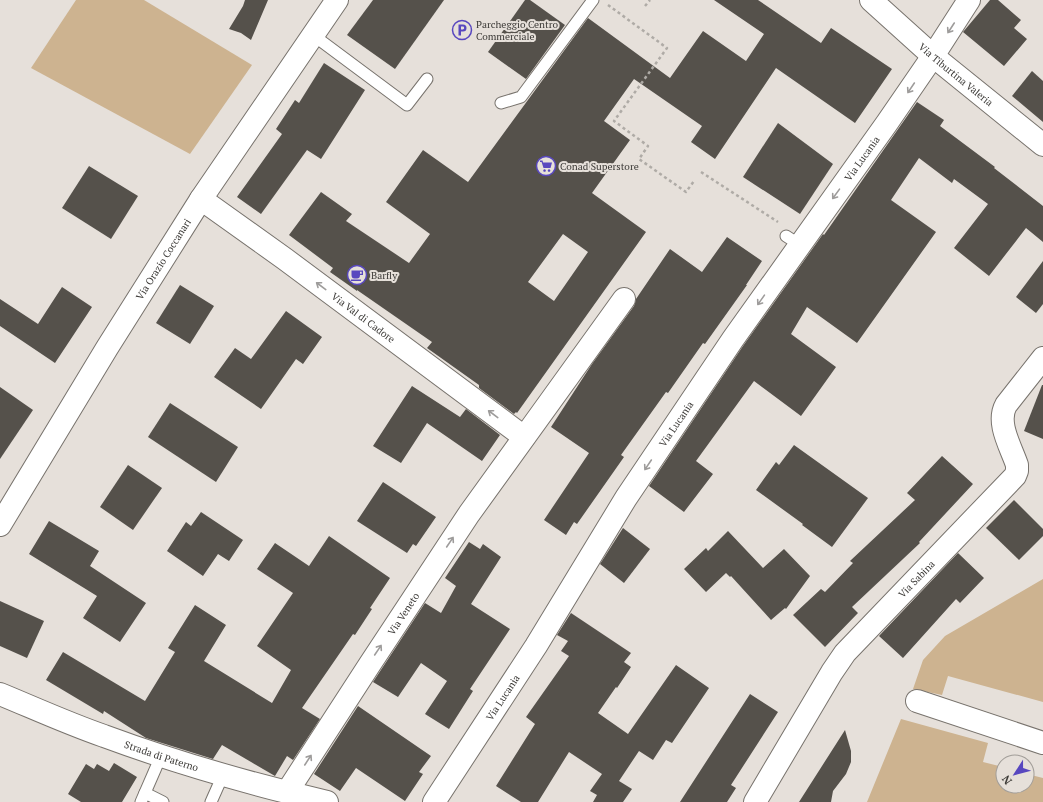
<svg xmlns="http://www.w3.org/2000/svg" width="1043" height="802" font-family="'PT Serif',serif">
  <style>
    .green { fill: #cdb390 }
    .building { fill: #55514b; fill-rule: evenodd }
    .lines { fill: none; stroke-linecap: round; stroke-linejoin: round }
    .service-casing { stroke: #78736d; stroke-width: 13 }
    .minor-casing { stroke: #78736d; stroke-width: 24 }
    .primary-casing { stroke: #78736d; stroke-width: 24 }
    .path { stroke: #afaba6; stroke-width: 2.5; stroke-dasharray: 3 3; stroke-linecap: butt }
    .service { stroke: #fff; stroke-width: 11 }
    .minor { stroke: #fff; stroke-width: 22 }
    .primary { stroke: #fff; stroke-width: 22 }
    .oneway { stroke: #9e9c9b }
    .labels { text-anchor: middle; stroke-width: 4; stroke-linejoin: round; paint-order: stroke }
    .poi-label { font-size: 10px; fill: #3c3a37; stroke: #e6e0da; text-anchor: start }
    .street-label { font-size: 10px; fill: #3c3a37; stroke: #e6e0da }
  </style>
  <rect width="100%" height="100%" fill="#e6e0da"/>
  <g class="green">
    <polygon points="76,0 144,0 252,65 190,154 31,68"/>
    <polygon points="1043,579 1043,702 948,676 942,695 913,689 923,660 945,636"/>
    <polygon points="901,719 988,743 983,762 1003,767 1003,786 1027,786 1027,774 1043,778 1043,802 867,802"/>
  </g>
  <g class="building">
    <polygon points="245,0 268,0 251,40 241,33 229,29 243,6"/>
    <polygon points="373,0 444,0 395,69 347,35"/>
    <polygon points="525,0 530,0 565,25 526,79 488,52"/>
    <path d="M714,0H758L821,43L831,28L892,69L855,123L776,68L715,159L691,142L702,126L634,79L604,121L630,140L592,193L646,232L517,413L516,412L514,414L479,388V385L427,348L432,342L357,290V291L330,272L333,268L289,235L321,192L352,214L346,221L409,263L430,234L386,202L423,150L468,182L588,18L670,78L703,31L746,61L764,34ZM563,234L588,252L554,301L528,282Z"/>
    <polygon points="990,0 998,0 1021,20 1014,28 1027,39 1004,66 963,32"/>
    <polygon points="324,63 365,90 321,159 307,150 261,214 237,197 282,134 276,129 295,100 299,103"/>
    <polygon points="1032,71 1043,81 1043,122 1012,96"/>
    <polygon points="917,102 944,120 940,126 995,167 994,168 1043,206 1043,242 1026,228 989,276 954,248 988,204 954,179 952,183 919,158 891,200 936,232 857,343 807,307 791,334 836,367 801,416 754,381 696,461 713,474 684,512 649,486 743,346 823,234 824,235"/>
    <polygon points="778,123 833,164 800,214 743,177"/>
    <polygon points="89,166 138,196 111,239 62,208"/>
    <polygon points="727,237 762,261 746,285 747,285 705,344 703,343 668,393 666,392 621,455 624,457 577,524 574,522 566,535 544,520 589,453 551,427 592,364 634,306 636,299 670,249 702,272"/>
    <polygon points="1043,261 1043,304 1036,313 1016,297"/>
    <polygon points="180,285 214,306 190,344 156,323"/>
    <polygon points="62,287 92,307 55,363 0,326 0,299 38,324"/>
    <polygon points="286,311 322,337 303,364 296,359 261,409 214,377 235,348 251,359"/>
    <polygon points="1042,385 1043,385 1043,439 1024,431"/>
    <polygon points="412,386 460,417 466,409 500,435 482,461 427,423 401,463 373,446"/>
    <polygon points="0,387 33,410 0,459"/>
    <polygon points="170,403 238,447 216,482 148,437"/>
    <polygon points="794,445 868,498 832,547 802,525 803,524 756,490 776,462 779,465"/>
    <polygon points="942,456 973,484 919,542 920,543 852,607 858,613 825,647 793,615 821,589 825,592 853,563 850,561 915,500 907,493"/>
    <polygon points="128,465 162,488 133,530 100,507"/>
    <polygon points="383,482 436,517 416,546 413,544 407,553 357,521"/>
    <polygon points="1014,500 1043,529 1043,536 1019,560 986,528"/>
    <polygon points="201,512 243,540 229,561 218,554 203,576 167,551 186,522 191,526"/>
    <polygon points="49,521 99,551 90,566 146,603 120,642 83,618 97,596 29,554"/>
    <polygon points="623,528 650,549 624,583 600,564"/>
    <polygon points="728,531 763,568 784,549 810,576 786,609 785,608 771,620 731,576 730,577 726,573 706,592 684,569 706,548 708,551"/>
    <polygon points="329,536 390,578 370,608 372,609 355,635 353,634 302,708 320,719 293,760 287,756 275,776 222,745 213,759 146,738 104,711 103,714 46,680 63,652 145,701 175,652 168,648 195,605 226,625 204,661 272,703 291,670 257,646 293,593 257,569 275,543 309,566"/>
    <polygon points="469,542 480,549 483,544 501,557 471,604 510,629 470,689 473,691 449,729 425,714 447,681 421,663 398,697 373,682 425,603 441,613 456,586 445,578"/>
    <polygon points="958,553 984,578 960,603 956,599 903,658 879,636"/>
    <polygon points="0,601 44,621 27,658 0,646"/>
    <polygon points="571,613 631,653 624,662 631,667 617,688 616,687 598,713 628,734 676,665 709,688 672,743 666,740 653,760 639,751 619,781 632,789 623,802 593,802 597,795 590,791 602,774 569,752 538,802 521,802 496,786 535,724 526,717 569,656 561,651 568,641 557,635"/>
    <polygon points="750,694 778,712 731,785 736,788 727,802 680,802"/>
    <polygon points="358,706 431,756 419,772 423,774 405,801 356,768 340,791 314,774"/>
    <polygon points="845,730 851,751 851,762 846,774 833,791 831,802 799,802"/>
    <polygon points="114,763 137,777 122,802 81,802 68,794 86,764 94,769 97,764 109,771"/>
  </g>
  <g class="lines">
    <g class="service-casing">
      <g id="service">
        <polyline points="313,35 407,105 427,79"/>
        <polyline points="501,103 521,97 593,0"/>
        <polyline points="786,236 800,245"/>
        <polyline points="145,793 163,802"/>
        <polyline points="141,802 161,756"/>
        <polyline points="211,802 223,775"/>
      </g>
    </g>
    <g class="minor-casing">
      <g id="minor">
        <path id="s1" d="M201,199L285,259L524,437"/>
        <path id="s2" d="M0,525L107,348L201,199L337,0"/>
        <path id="s3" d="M0,694C34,708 69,724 104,736C177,763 251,784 327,802"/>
        <polyline points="917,701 1043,743"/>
        <path id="s4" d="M287,792L370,664L469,514L624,299"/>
        <path id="s5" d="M434,802L536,646L626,498L733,339L887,123L933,56L969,0"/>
        <path id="s6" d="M755,802L832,672L845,653L1015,476L1017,471V465C1011,447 996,423 1006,405L1043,358"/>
      </g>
    </g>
    <g class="primary-casing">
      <g id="primary">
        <path id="s7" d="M871,0L933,56L1043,145"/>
      </g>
    </g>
    <g class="path">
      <polyline points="608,5 667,48 614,121 648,146 639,159 686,192 694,181"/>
      <polyline points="645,6 650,0"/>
      <polyline points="701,172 778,222"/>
    </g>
    <use href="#service" class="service"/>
    <use href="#minor" class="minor"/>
    <use href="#primary" class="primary"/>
  </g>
  <defs><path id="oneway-shaft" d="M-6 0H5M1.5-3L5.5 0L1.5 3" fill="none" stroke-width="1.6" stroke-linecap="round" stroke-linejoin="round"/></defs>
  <g class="oneway">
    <use href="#oneway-shaft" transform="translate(951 28) rotate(123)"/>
    <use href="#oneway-shaft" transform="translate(911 88) rotate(124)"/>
    <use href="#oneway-shaft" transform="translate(836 194) rotate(126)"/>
    <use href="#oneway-shaft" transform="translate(321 286) rotate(-143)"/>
    <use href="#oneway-shaft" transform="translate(761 300) rotate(125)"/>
    <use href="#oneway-shaft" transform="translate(493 414) rotate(-143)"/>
    <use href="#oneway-shaft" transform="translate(648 465) rotate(124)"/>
    <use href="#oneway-shaft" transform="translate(450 542) rotate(-56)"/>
    <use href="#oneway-shaft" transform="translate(378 650) rotate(-56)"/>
    <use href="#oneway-shaft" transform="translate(308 760) rotate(-57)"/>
  </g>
  <defs>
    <g id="parking-ring" transform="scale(1)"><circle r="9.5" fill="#e6e0da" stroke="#5847bf" stroke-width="1.5"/><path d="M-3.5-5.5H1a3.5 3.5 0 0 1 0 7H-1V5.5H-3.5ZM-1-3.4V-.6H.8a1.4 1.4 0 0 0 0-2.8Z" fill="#5847bf"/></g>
    <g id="supermarket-ring" transform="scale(1)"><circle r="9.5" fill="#e6e0da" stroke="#5847bf" stroke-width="1.5"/><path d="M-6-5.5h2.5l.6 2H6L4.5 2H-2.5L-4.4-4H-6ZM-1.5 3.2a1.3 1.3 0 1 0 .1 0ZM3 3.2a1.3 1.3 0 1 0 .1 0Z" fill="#5847bf"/></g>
    <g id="cafe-ring" transform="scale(1)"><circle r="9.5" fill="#e6e0da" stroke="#5847bf" stroke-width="1.5"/><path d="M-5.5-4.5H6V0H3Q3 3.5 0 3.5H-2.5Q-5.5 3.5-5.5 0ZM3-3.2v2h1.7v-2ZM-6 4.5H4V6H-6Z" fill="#5847bf"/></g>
  </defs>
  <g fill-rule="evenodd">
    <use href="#parking-ring" x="462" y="30"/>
    <use href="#supermarket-ring" x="546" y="166"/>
    <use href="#cafe-ring" x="357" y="275"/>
  </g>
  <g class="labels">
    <g class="poi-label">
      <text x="476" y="28">Parcheggio Centro<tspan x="476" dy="12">Commerciale</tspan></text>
      <text x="560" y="170">Conad Superstore</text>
      <text x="371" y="279">Barfly</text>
    </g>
    <g class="street-label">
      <text dy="4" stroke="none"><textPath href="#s7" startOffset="113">Via Tiburtina Valeria</textPath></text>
      <text dy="4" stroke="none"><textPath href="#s5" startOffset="773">Via Lucania</textPath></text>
      <text dy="4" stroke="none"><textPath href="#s2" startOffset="312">Via Orazio Coccanari</textPath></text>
      <text dy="4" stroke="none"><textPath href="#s1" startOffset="201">Via Val di Cadore</textPath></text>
      <text dy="4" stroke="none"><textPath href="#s5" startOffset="449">Via Lucania</textPath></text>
      <text dy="4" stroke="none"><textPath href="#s6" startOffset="277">Via Sabina</textPath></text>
      <text dy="4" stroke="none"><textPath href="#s4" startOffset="213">Via Veneto</textPath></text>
      <text dy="4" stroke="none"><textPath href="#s5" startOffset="125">Via Lucania</textPath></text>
      <text dy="4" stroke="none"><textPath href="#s3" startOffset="173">Strada di Paterno</textPath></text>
    </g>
  </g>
  <g transform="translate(1015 774) rotate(234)"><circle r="19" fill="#e6e0da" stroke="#a29e99"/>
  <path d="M0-3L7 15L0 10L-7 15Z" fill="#5847bf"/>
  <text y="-6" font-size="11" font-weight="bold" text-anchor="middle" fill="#3c3a37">N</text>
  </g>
</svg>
